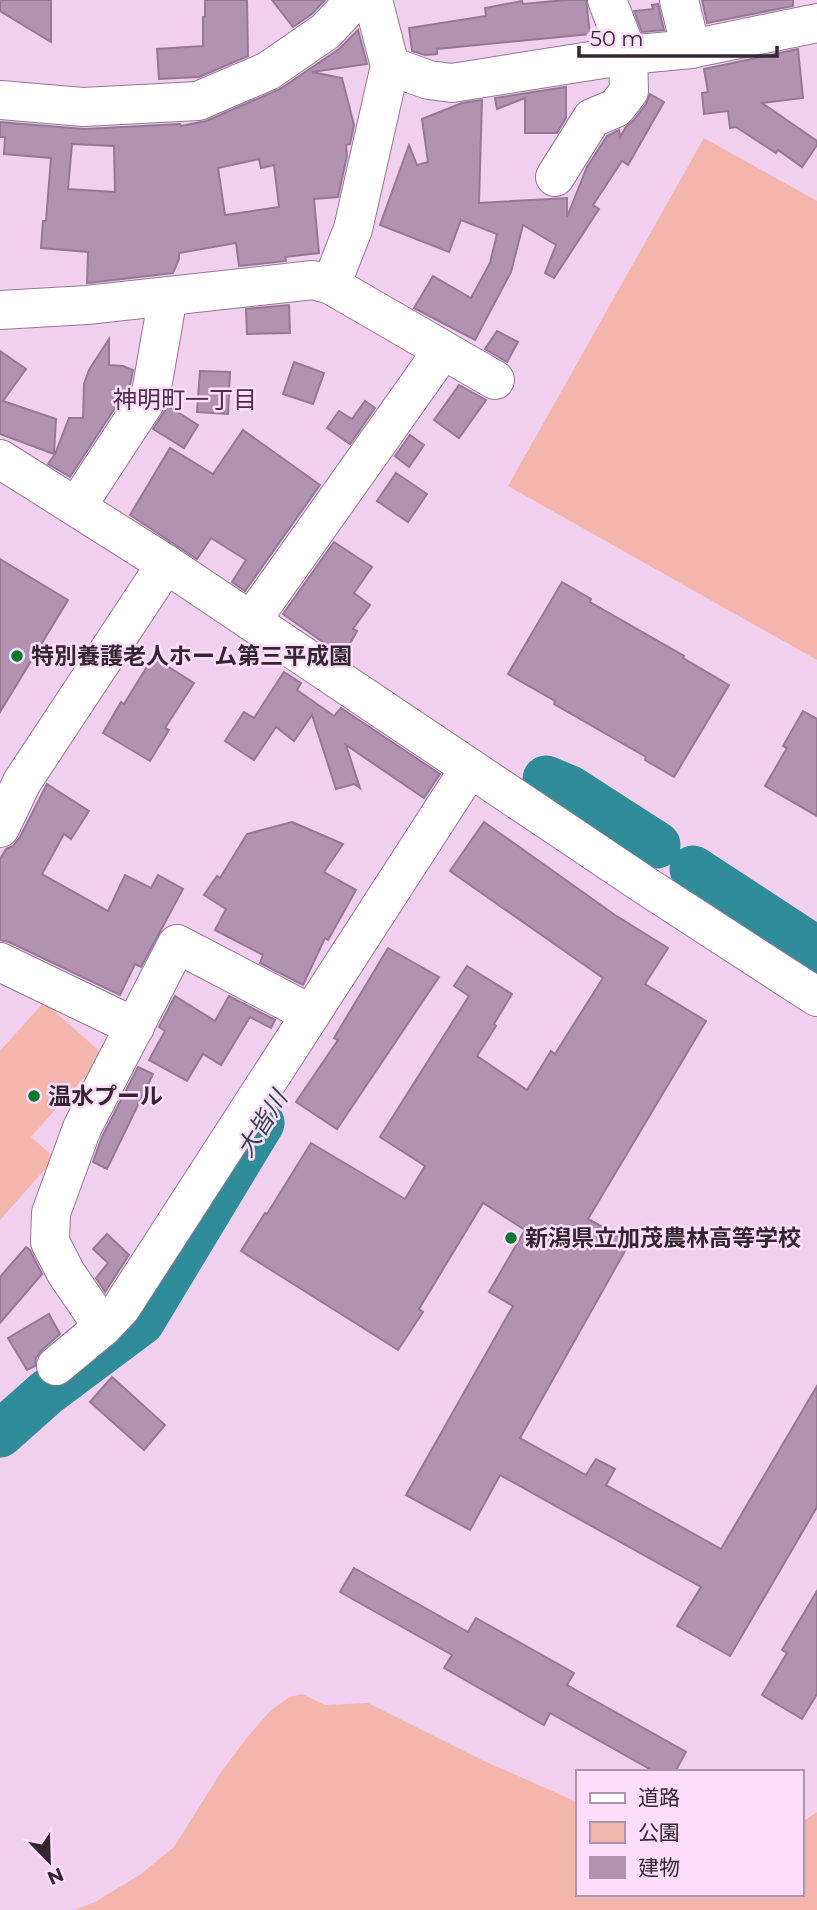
<svg xmlns="http://www.w3.org/2000/svg" width="817" height="1910" font-family="Montserrat,'Noto Sans JP',sans-serif">
  <style>
    .green { fill: #f4b5ac }
    .lines { fill: none; stroke-linecap: round; stroke-linejoin: round }
    .river { stroke: #2e8d99; stroke-width: 47 }
    .building { fill: #b192b0; stroke: #967895; stroke-width: 2; fill-rule: evenodd }
    .minor-casing { stroke: #957693; stroke-width: 40 }
    .minor { stroke: #fff; stroke-width: 38 }
    .poi-dot { fill: #09792e; stroke: #feddfc; stroke-width: 2.5 }
    .labels { text-anchor: middle; stroke-width: 5; stroke-linejoin: round; paint-order: stroke }
    .poi-label { font-size: 23px; font-weight: bold; fill: #322631; stroke: #feddfc; text-anchor: start }
    .neighbourhood-label { font-size: 24px; fill: #4a304a; stroke: #feddfc }
    .water-label { font-size: 24px; font-style: italic; fill: #2c494d; stroke: #feddfc }
  </style>
  <rect width="100%" height="100%" fill="#f1d0ef"/>
  <g class="green">
    <polygon points="704,138 817,201 817,660 508,486"/>
    <polygon points="44,1002 104,1055 31,1137 55,1158 0,1220 0,1051"/>
    <polygon points="302,1694 325,1705 368,1703 482,1760 577,1802 577,1894 801,1894 801,1823 817,1812 817,1910 75,1910 95,1902 141,1874 174,1847 221,1772 250,1734 271,1710 290,1697"/>
  </g>
  <g class="lines">
    <g class="river">
      <polyline points="546,779 570,789 657,845"/>
      <polyline points="693,869 817,950"/>
      <polyline points="0,1434 46,1393 141,1322 261,1123"/>
    </g>
  </g>
  <g class="building">
    <polygon points="0,0 51,0 51,42 0,11"/>
    <polygon points="205,0 247,0 248,56 199,77 159,79 157,49 203,46 203,17 205,17"/>
    <polygon points="272,0 325,0 312,14 293,27"/>
    <polygon points="565,0 586,0 590,34 437,49 437,54 425,55 412,51 409,28 486,16 485,8 522,1 523,4"/>
    <polygon points="702,0 793,0 793,6 707,23"/>
    <polygon points="658,4 664,30 642,32 634,11 653,9 652,5"/>
    <path d="M358,30L367,64L312,72L342,78L354,125L350,144L346,145L347,156L338,197L314,199L319,253L285,257L286,261L239,266L236,243L179,253V259L173,273L87,283L88,252L41,248L43,221H46L51,158L4,154L5,137H0V122L84,129L180,124L181,126L206,121L280,89L339,49ZM72,144L114,146L115,192L68,189ZM259,159L261,168L274,165L279,207L225,215L218,168Z"/>
    <polygon points="798,49 803,98 762,103 817,141 817,145 802,167 778,150 776,153 736,127 730,128 728,111 704,114 702,93 708,92 704,69"/>
    <polygon points="566,87 566,118 557,133 525,133 525,98 497,109 495,98"/>
    <polygon points="650,94 664,102 628,165 622,161 593,205 599,209 554,278 545,273 556,245 523,225 511,272 475,340 414,308 433,276 471,298 490,263 497,234 461,220 449,252 380,225 409,145 417,165 428,162 422,119 462,103 482,100 479,203 567,198 567,217 587,167 607,136 619,130 620,137 626,127 633,121 646,104"/>
    <polygon points="289,305 290,333 247,334 246,309"/>
    <polygon points="497,331 518,342 507,362 485,349"/>
    <polygon points="109,339 109,365 123,366 133,370 130,385 70,477 48,464 55,454 69,418 83,418 84,384 89,370"/>
    <polygon points="0,351 26,369 3,401 56,419 54,454 0,434"/>
    <polygon points="294,362 324,373 313,404 283,394"/>
    <polygon points="200,371 230,372 228,414 197,412"/>
    <polygon points="459,385 486,400 459,438 434,420"/>
    <polygon points="365,401 375,408 350,444 327,428 339,411 352,419"/>
    <polygon points="168,406 198,425 184,448 153,429"/>
    <polygon points="243,430 320,485 245,591 232,582 246,560 211,538 197,559 130,515 170,448 213,474"/>
    <polygon points="410,435 424,445 409,467 395,456"/>
    <polygon points="396,473 427,494 408,522 377,501"/>
    <polygon points="334,542 372,567 354,593 370,605 353,629 357,631 343,656 283,614"/>
    <polygon points="0,559 68,600 0,712"/>
    <polygon points="562,582 591,599 590,602 684,656 683,658 729,685 674,777 645,760 646,757 554,704 555,701 508,674"/>
    <polygon points="153,657 194,683 165,728 169,730 150,761 103,733 121,702 124,704"/>
    <polygon points="284,672 301,683 297,690 334,716 341,708 440,774 424,798 346,745 360,788 354,784 336,789 312,715 294,741 276,727 254,760 225,741 244,712 254,718"/>
    <polygon points="803,711 817,719 817,816 765,786 787,748 783,746"/>
    <polygon points="47,784 89,811 71,839 64,834 42,874 108,911 125,875 151,888 158,875 183,889 141,967 135,964 120,995 9,942 0,940 0,859 6,849 13,846 20,837"/>
    <polygon points="292,822 343,844 324,872 356,890 328,940 325,938 303,985 260,963 263,955 215,930 226,909 204,895 217,876 220,878 247,834"/>
    <polygon points="484,822 615,915 668,948 645,984 706,1021 588,1219 630,1242 520,1438 586,1475 596,1459 615,1469 606,1485 721,1549 817,1386 817,1507 730,1656 677,1626 701,1587 500,1475 470,1530 406,1495 513,1306 489,1292 525,1230 483,1203 419,1309 423,1312 398,1350 241,1251 265,1213 267,1214 311,1143 405,1199 425,1166 380,1137 469,996 454,986 467,966 512,994 494,1024 496,1026 477,1056 527,1090 551,1051 555,1054 603,978 450,871"/>
    <polygon points="388,948 439,977 337,1129 296,1102 338,1040 334,1038"/>
    <polygon points="175,996 215,1021 229,996 275,1020 271,1028 250,1017 221,1065 203,1054 187,1081 149,1060 165,1031 159,1027"/>
    <polygon points="138,1067 153,1074 107,1169 93,1162 102,1137"/>
    <polygon points="107,1234 129,1255 105,1292 96,1278 108,1263 93,1249"/>
    <polygon points="26,1247 30,1250 42,1274 0,1323 0,1277"/>
    <polygon points="49,1314 60,1334 42,1350 36,1358 35,1366 27,1370 8,1338"/>
    <polygon points="112,1377 165,1425 144,1450 90,1402"/>
    <polygon points="354,1568 468,1632 476,1618 574,1673 567,1685 686,1752 675,1772 655,1772 550,1713 544,1725 444,1668 452,1655 340,1592"/>
    <polygon points="817,1591 817,1694 802,1719 762,1695 787,1653 782,1650"/>
  </g>
  <g class="lines">
    <g class="minor-casing">
      <g id="minor">
        <polyline points="679,0 691,49"/>
        <polyline points="390,66 429,80 452,83 628,55 691,49 817,23"/>
        <polyline points="0,100 83,107 198,101 268,71 326,31 355,0"/>
        <polyline points="555,177 592,118 616,108 629,91 628,55 607,0"/>
        <polyline points="331,285 353,229 390,66 373,0"/>
        <polyline points="0,310 87,305 313,280 331,285 495,380"/>
        <polyline points="0,459 166,564 646,886 817,997"/>
        <polyline points="77,506 151,393 168,296"/>
        <polyline points="251,621 443,350"/>
        <polyline points="0,828 22,782 166,564"/>
        <polyline points="0,962 135,1027"/>
        <polyline points="103,1327 66,1273 50,1242 51,1213 82,1128 177,944 311,1014"/>
        <polyline points="56,1366 103,1327 121,1308 470,768"/>
      </g>
    </g>
    <use href="#minor" class="minor"/>
  </g>
  <g class="poi-dot">
    <circle cx="17" cy="656" r="7"/>
    <circle cx="34" cy="1096" r="7"/>
    <circle cx="511" cy="1238" r="7"/>
  </g>
  <g class="labels">
    <g class="poi-label">
      <text x="31" y="664">特別養護老人ホーム第三平成園</text>
      <text x="48" y="1104">温水プール</text>
      <text x="525" y="1246">新潟県立加茂農林高等学校</text>
    </g>
    <g class="neighbourhood-label">
      <text x="185" y="408">神明町一丁目</text>
    </g>
    <g class="water-label">
      <text transform="translate(262 1124) rotate(-58)" y="8">大皆川</text>
    </g>
  </g>
  <rect x="576" y="1770" width="228" height="126" fill="#feddfc" stroke="#ac94ab" stroke-width="2"/>
  <rect x="590" y="1793" width="35" height="10" fill="#ffffff" stroke="#ac94ab" stroke-width="2"/>
  <text x="638" y="1805" font-size="21" fill="#322631">道路</text>
  <rect x="590" y="1822" width="35" height="21" fill="#f4b5ac" stroke="#ac94ab" stroke-width="2"/>
  <text x="638" y="1840" font-size="21" fill="#322631">公園</text>
  <rect x="590" y="1857" width="35" height="21" fill="#b192b0" stroke="#ac94ab" stroke-width="2"/>
  <text x="638" y="1875" font-size="21" fill="#322631">建物</text>
  <g transform="translate(49 1861) rotate(157)" stroke="#feddfc" stroke-width="5" paint-order="stroke">
  <path d="M0-5L12 26L0 18L-12 26Z" fill="#322631"/>
  <text y="-10" font-size="19" font-weight="bold" text-anchor="middle" fill="#322631">N</text>
  </g>
  <path d="M579 46v10h198v-10" fill="none" stroke="#322631" stroke-width="3.5"/>
  <text x="590" y="46" font-size="21" fill="#322631" stroke="#feddfc" stroke-width="5" paint-order="stroke">50 m</text>
</svg>
